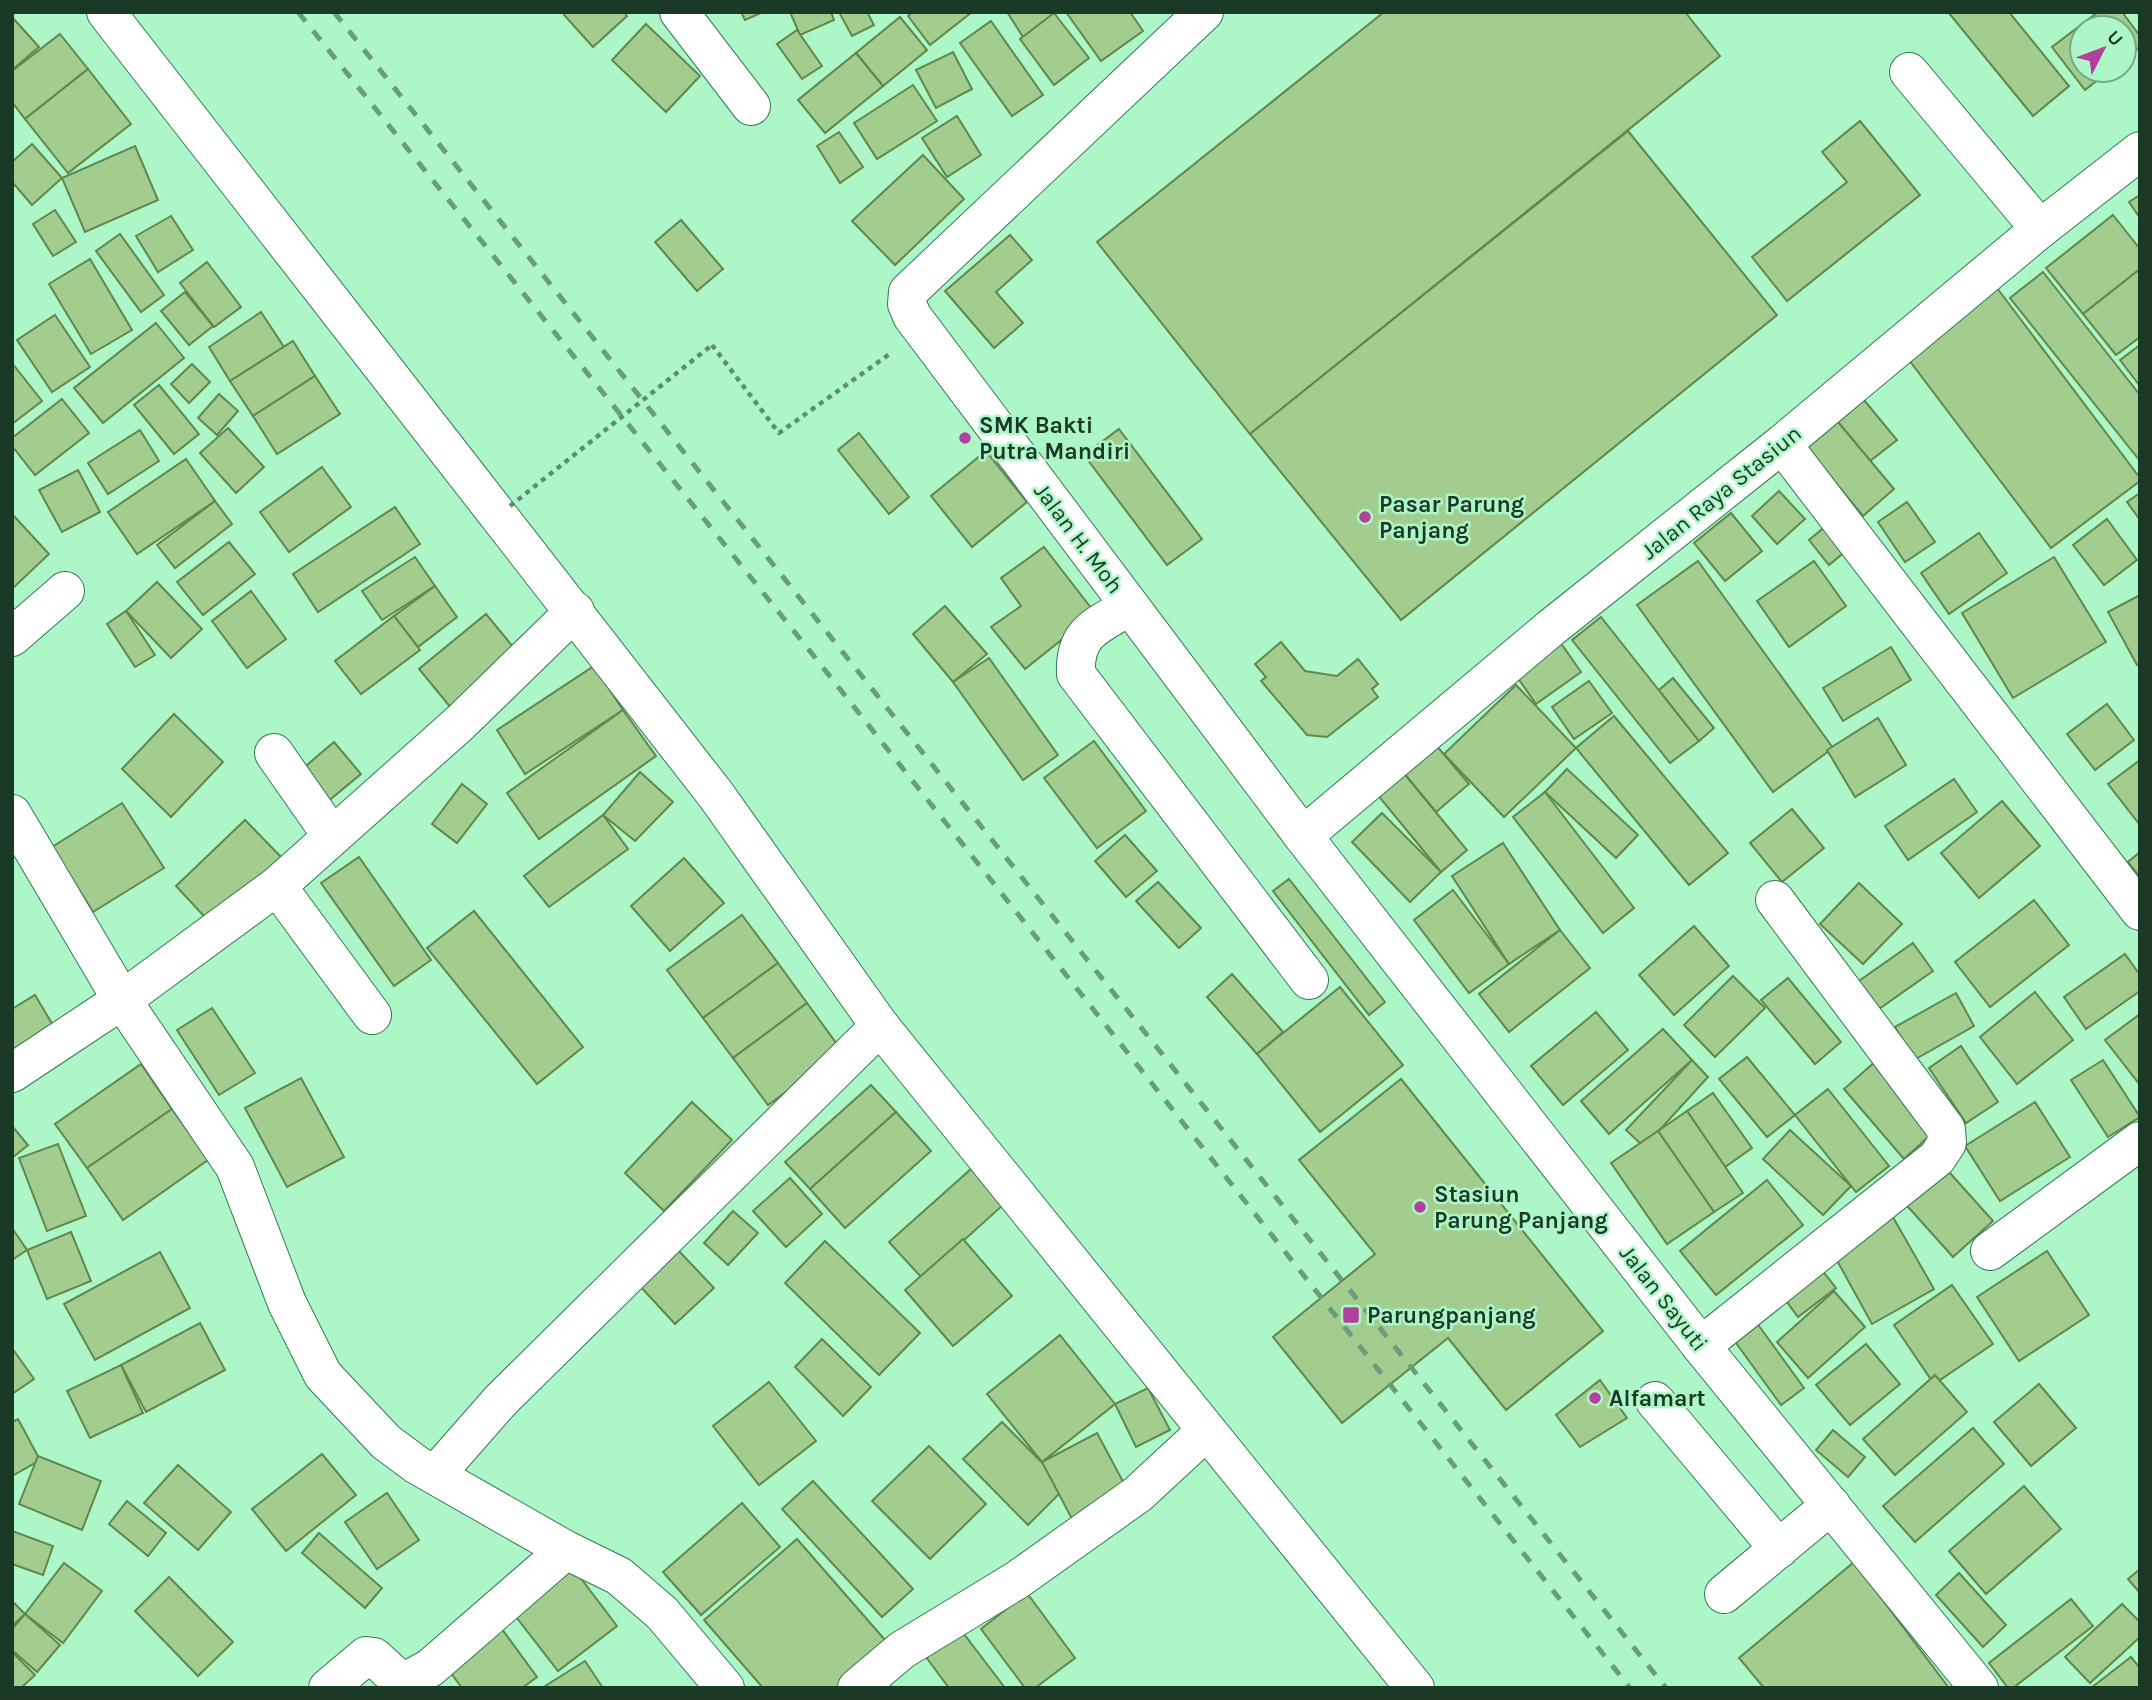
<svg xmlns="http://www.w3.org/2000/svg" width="2152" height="1700" font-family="Karla,sans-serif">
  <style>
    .building { fill: #a2cd8e; stroke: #60884c; stroke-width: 2 }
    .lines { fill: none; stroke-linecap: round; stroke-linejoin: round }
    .minor-casing { stroke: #327a51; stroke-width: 40 }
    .path { stroke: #5d8e6f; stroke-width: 4.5; stroke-dasharray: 5 5; stroke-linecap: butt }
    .minor { stroke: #fff; stroke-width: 38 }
    .rail { stroke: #699d7c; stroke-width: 5; stroke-dasharray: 12 12; stroke-linecap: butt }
    .path-bridge { stroke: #5d8e6f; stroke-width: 4.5; stroke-dasharray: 5 5; stroke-linecap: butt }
    .poi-dot { fill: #b2419d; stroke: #adf6c7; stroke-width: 2.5 }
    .labels { text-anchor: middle; stroke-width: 5; stroke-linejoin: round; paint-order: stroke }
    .poi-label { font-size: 23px; font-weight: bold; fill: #1b3927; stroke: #adf6c7; text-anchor: start }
    .street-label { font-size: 23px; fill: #1b3927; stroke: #adf6c7 }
  </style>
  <rect width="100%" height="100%" fill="#adf6c7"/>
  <g class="building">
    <polygon points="566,12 624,12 627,16 593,47 564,15"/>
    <polygon points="741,12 763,12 745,20"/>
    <polygon points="790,12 831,12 834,20 800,35"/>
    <polygon points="839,12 867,12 874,25 852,36"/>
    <polygon points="913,12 972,12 930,45 908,16"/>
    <polygon points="1007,12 1058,12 1023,37"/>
    <polygon points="1066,12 1130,12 1143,31 1101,61"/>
    <polygon points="1384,12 1685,12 1720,56 1250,434 1097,242"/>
    <polygon points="1948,12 2009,12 2069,86 2033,116"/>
    <polygon points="2098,12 2122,12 2140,36 2140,47 2124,59 2124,28 2082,28 2082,70 2110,70 2085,90 2052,47"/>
    <polygon points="1054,13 1089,58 1054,85 1020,39"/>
    <polygon points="12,17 39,47 12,70"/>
    <polygon points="900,17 927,50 883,86 856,53"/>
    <polygon points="991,21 1043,95 1012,116 960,43"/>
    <polygon points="646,24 700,76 666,112 612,60"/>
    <polygon points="797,30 822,66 802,79 777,44"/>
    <polygon points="60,34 88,69 25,119 12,102 12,71"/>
    <polygon points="953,52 972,89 936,108 916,70"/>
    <polygon points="856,53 883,86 825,133 798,100"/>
    <polygon points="88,69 131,124 68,173 25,119"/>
    <polygon points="913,85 937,121 877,159 854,123"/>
    <polygon points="957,116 981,155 947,177 922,138"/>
    <polygon points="1860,121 1920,195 1787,301 1752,257 1847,182 1822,152"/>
    <polygon points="1628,131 1777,315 1401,620 1250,434"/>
    <polygon points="839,132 863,167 840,183 817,146"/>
    <polygon points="32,144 62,178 32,205 12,182 12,162"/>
    <polygon points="135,146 158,200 85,232 62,178"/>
    <polygon points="923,155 964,199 895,265 852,221"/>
    <polygon points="2140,195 2140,218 2129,202"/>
    <polygon points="55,210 76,242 53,256 33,224"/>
    <polygon points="2113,215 2140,249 2140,269 2083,314 2046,268"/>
    <polygon points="171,216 193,250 158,272 136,236"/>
    <polygon points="681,220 723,269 697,291 655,242"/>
    <polygon points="120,234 164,295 141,312 96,251"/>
    <polygon points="1010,235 1032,260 996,292 1023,323 994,348 945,291"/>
    <polygon points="90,259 132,330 91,354 49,284"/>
    <polygon points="207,262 241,307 214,327 180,283"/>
    <polygon points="2140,269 2140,337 2116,355 2083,314"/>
    <polygon points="2043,272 2140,395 2140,461 2010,298"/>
    <polygon points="1997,288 2140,478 2140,481 2051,548 1906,356"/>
    <polygon points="185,292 213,326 189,345 161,311"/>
    <polygon points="261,312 284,347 230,381 209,347"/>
    <polygon points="55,315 90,367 52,392 17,340"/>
    <polygon points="156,323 184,358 103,423 74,388"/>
    <polygon points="293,341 315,376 253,416 230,381"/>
    <polygon points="2140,345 2140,386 2120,360"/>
    <polygon points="12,363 42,401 12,424"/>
    <polygon points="192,364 210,382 189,403 171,384"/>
    <polygon points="315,376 340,414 277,454 253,416"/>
    <polygon points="159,385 199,434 174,454 134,405"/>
    <polygon points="219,394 238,411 217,435 198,418"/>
    <polygon points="62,399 89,433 35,475 12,446 12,438"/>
    <polygon points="1864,400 1897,440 1870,461 1838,422"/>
    <polygon points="1838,422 1894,489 1863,516 1807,448"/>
    <polygon points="228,428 264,467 236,493 200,453"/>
    <polygon points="1119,429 1202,539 1167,565 1084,455"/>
    <polygon points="140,430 159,461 108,494 88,463"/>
    <polygon points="859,433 909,497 889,514 838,450"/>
    <polygon points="986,451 1027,502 972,547 931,496"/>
    <polygon points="186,459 215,501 137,554 108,512"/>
    <polygon points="322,467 351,507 289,552 260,512"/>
    <polygon points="78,470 100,512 62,532 39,490"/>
    <polygon points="1779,491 1805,519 1777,544 1752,516"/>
    <polygon points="2140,493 2140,520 2127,502"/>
    <polygon points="215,501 232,524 175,568 157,545"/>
    <polygon points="1907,502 1935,542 1905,562 1878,522"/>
    <polygon points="395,507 420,544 318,612 293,574"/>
    <polygon points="1731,513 1762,551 1725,581 1694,543"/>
    <polygon points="12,514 49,554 12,589"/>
    <polygon points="2107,519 2137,560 2104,585 2073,545"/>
    <polygon points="1827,525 1847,550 1829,565 1809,540"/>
    <polygon points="1979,533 2007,573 1949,614 1921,573"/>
    <polygon points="229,542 255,574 203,615 177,582"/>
    <polygon points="1044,547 1095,613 1025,669 991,627 1021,606 1001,578"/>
    <polygon points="415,557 435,586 382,620 362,591"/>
    <polygon points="2054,557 2106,642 2013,698 1962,613"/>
    <polygon points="1698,561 1833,748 1773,792 1637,605"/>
    <polygon points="1814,561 1846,606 1789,647 1757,601"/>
    <polygon points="157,582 202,629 171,658 126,611"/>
    <polygon points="435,586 457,617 418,647 394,616"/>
    <polygon points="251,591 286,639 247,668 212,621"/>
    <polygon points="2140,595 2140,664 2137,665 2108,612"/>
    <polygon points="945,606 987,654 953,682 913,634"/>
    <polygon points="126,611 155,655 135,667 107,624"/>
    <polygon points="486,614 523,659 456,714 419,669"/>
    <polygon points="394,616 420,650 361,694 335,661"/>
    <polygon points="1601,617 1699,741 1670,763 1572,640"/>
    <polygon points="1558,639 1581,672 1536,704 1513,671"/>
    <polygon points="1281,642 1305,671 1337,676 1358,659 1378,684 1372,689 1378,697 1327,737 1307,735 1261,681 1266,677 1255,664"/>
    <polygon points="1891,647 1911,680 1843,721 1823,688"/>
    <polygon points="989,658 1058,755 1023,780 953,682"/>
    <polygon points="594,666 623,710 525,774 497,730"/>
    <polygon points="1673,678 1714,728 1699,741 1659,690"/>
    <polygon points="1589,681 1612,713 1574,739 1552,707"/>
    <polygon points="1516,685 1576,748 1504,817 1444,754"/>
    <polygon points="2107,704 2134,740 2095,770 2067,734"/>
    <polygon points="623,710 656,756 539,839 507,793"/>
    <polygon points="174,714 223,762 171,817 122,769"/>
    <polygon points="1614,716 1728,853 1689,885 1576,748"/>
    <polygon points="1878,718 1906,765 1855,797 1827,750"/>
    <polygon points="1094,741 1146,811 1097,848 1044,778"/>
    <polygon points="334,742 361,774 327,802 301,770"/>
    <polygon points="1435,744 1469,784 1436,812 1402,771"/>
    <polygon points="2140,760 2140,825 2108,784"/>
    <polygon points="1567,769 1638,835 1616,858 1545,792"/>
    <polygon points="1402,771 1467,850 1441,872 1376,793"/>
    <polygon points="640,772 673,802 635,841 603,815"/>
    <polygon points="1954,779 1977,812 1908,860 1885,826"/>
    <polygon points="462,784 487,804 457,843 432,824"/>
    <polygon points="1545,792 1634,908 1603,933 1513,817"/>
    <polygon points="2002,801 2040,846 1979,898 1941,853"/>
    <polygon points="122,803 164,868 93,912 52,847"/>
    <polygon points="1792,809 1824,848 1782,882 1750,843"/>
    <polygon points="1382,813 1441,872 1410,902 1352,842"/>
    <polygon points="603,815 628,849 549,907 524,876"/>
    <polygon points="245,820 285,861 215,928 176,886"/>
    <polygon points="1125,835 1157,871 1126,897 1095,861"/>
    <polygon points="1503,843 1560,930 1509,964 1452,876"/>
    <polygon points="2140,852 2140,877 2128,862"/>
    <polygon points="359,857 431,960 394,986 321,883"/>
    <polygon points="684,858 724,903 670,951 631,906"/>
    <polygon points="1289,879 1385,1002 1369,1015 1273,891"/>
    <polygon points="1158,882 1201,928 1179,948 1136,901"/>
    <polygon points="1859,883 1902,924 1863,964 1820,924"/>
    <polygon points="1453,890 1509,964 1469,993 1414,920"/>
    <polygon points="2034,900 2069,945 1990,1007 1955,962"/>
    <polygon points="474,911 583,1047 537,1084 427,948"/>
    <polygon points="742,915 778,963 703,1018 667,970"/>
    <polygon points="1694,926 1729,966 1674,1015 1639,975"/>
    <polygon points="1560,930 1590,968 1509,1032 1479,994"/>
    <polygon points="1913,943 1933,971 1876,1011 1856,983"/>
    <polygon points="2125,954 2140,975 2140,991 2086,1029 2064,997"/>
    <polygon points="778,963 807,1003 733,1058 703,1018"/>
    <polygon points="1232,974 1283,1032 1257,1054 1207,997"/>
    <polygon points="1733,976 1765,1008 1715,1057 1684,1025"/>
    <polygon points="1788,978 1841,1042 1815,1064 1761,1000"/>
    <polygon points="1340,987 1403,1065 1320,1132 1257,1054"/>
    <polygon points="2035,992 2073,1040 2017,1084 1980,1037"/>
    <polygon points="1956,993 1974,1026 1914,1060 1895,1027"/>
    <polygon points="35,995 57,1032 12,1059 12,1009"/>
    <polygon points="807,1003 842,1051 768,1105 733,1058"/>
    <polygon points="212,1008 255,1073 219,1095 177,1030"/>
    <polygon points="1596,1012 1628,1050 1563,1105 1531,1066"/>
    <polygon points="2140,1014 2140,1085 2105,1040"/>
    <polygon points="1663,1029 1692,1060 1609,1134 1581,1101"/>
    <polygon points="1961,1046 1998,1102 1966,1123 1929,1068"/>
    <polygon points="1747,1057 1795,1115 1767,1137 1719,1079"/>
    <polygon points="1692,1060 1708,1077 1644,1147 1626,1130"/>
    <polygon points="2103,1060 2140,1117 2108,1137 2071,1080"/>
    <polygon points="1876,1061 1936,1130 1904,1159 1844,1089"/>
    <polygon points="141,1064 172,1109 87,1168 55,1124"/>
    <polygon points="301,1078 344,1157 287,1187 245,1108"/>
    <polygon points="1401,1079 1603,1331 1506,1410 1448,1338 1342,1423 1273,1337 1375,1254 1299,1160"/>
    <polygon points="871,1085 896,1112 810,1189 785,1162"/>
    <polygon points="1828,1089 1889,1166 1856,1192 1795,1115"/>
    <polygon points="1713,1093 1752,1148 1725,1167 1687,1111"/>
    <polygon points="692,1102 732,1140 664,1211 625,1173"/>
    <polygon points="2035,1102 2070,1157 2000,1201 1965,1146"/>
    <polygon points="172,1109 208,1160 123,1220 87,1168"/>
    <polygon points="1687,1111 1743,1193 1714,1212 1658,1131"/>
    <polygon points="896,1112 931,1151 845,1228 810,1189"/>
    <polygon points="12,1126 28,1145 12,1158"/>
    <polygon points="1790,1130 1851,1186 1823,1215 1763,1159"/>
    <polygon points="1658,1131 1714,1212 1667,1244 1611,1163"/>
    <polygon points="58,1144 86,1216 47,1231 19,1158"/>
    <polygon points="1941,1163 1993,1221 1953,1257 1901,1199"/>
    <polygon points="971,1169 1003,1205 922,1278 889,1242"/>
    <polygon points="790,1178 822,1214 786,1247 753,1211"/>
    <polygon points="1767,1180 1803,1225 1716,1295 1680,1251"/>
    <polygon points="733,1211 758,1233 728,1265 704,1243"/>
    <polygon points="1890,1212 1934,1289 1872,1324 1829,1246"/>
    <polygon points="12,1228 27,1250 12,1260"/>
    <polygon points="71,1232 91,1281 47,1299 27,1250"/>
    <polygon points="963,1239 1012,1296 953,1346 905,1290"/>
    <polygon points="825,1241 920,1333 879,1375 785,1283"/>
    <polygon points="677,1249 714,1288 675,1324 639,1285"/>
    <polygon points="2047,1251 2089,1315 2019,1361 1977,1297"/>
    <polygon points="160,1252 190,1308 95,1360 64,1304"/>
    <polygon points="1815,1261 1836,1288 1798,1317 1778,1290"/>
    <polygon points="1952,1285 1993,1344 1934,1384 1894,1325"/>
    <polygon points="1834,1291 1865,1327 1808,1378 1777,1342"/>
    <polygon points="1754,1319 1804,1388 1781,1405 1731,1336"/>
    <polygon points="200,1323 225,1370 146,1412 121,1365"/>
    <polygon points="1060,1335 1115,1404 1042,1462 987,1394"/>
    <polygon points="822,1339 871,1387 843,1416 795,1367"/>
    <polygon points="1866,1344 1900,1384 1850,1425 1816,1385"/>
    <polygon points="12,1348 34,1379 12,1394"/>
    <polygon points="121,1365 143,1413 90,1438 67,1391"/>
    <polygon points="1935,1375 1967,1412 1895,1475 1863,1439"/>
    <polygon points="1600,1380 1627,1418 1580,1447 1556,1415"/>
    <polygon points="769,1382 816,1441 759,1485 713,1426"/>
    <polygon points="2039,1384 2076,1428 2031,1466 1994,1422"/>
    <polygon points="1148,1388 1170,1430 1136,1447 1115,1404"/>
    <polygon points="18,1419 40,1460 12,1476 12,1422"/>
    <polygon points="1002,1422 1066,1487 1028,1525 963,1459"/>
    <polygon points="1973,1428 2004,1464 1915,1542 1883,1506"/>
    <polygon points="1833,1430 1865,1457 1848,1477 1816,1450"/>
    <polygon points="1097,1433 1127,1489 1072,1519 1042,1462"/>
    <polygon points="929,1446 986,1504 930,1559 872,1501"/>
    <polygon points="322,1454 356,1495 286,1551 252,1509"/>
    <polygon points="38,1456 101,1481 82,1530 19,1504"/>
    <polygon points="178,1465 231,1512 198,1550 144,1503"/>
    <polygon points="813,1481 913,1589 882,1617 782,1509"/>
    <polygon points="2024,1486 2061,1529 1986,1594 1949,1551"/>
    <polygon points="387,1493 419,1540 377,1569 345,1522"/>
    <polygon points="127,1501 166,1533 148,1556 109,1524"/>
    <polygon points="742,1503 780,1547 701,1615 663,1572"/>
    <polygon points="12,1531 53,1546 43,1575 12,1564"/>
    <polygon points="319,1533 382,1588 365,1608 302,1553"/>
    <polygon points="797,1539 892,1648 846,1688 763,1688 704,1620"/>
    <polygon points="1854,1562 1949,1688 1764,1688 1739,1658"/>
    <polygon points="64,1563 102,1591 63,1643 25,1614"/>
    <polygon points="570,1564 617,1626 558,1671 510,1609"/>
    <polygon points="2140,1569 2140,1593 2128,1579"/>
    <polygon points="1959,1573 2006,1625 1983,1647 1936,1595"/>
    <polygon points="169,1577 233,1642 198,1676 135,1611"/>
    <polygon points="1027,1593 1075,1658 1035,1688 1025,1688 981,1629"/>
    <polygon points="2071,1599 2093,1626 2013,1688 2008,1688 1989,1663"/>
    <polygon points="12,1601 25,1614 12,1626"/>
    <polygon points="2122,1604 2140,1622 2140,1637 2090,1683 2065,1657"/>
    <polygon points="25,1614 60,1645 37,1672 12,1650 12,1629"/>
    <polygon points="499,1625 537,1677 522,1688 462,1688 445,1665"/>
    <polygon points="961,1630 1005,1688 949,1688 926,1657"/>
    <polygon points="12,1652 35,1675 21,1688 12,1688"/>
    <polygon points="2131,1657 2140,1668 2140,1688 2091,1688"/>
    <polygon points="585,1661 603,1688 542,1688"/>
  </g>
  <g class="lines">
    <g class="minor-casing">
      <g id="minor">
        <polyline points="106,12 716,795 880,1026 1415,1688"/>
        <polyline points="679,12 751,106"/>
        <polyline points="1204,12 908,292 907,304 912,316 1303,836 1701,1346 1979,1688"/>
        <polyline points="1909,72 2040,229"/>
        <polyline points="1782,444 2140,911"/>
        <path d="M1129,606C1097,627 1074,631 1076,674L1309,980"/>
        <polyline points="12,637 65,591"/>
        <polyline points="274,753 332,836"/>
        <polyline points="12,814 122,1000 235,1167 287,1303 323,1375 386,1442 417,1465 566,1550 619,1576 662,1613 725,1688"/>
        <polyline points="1303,836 1552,627 1782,444 2040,229 2140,151"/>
        <polyline points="277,886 372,1015"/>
        <polyline points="12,1073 122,1000 277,886 461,722 575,611"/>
        <polyline points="1990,1251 2140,1141"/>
        <polyline points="1701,1346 1937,1158 1947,1143 1946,1129 1775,900"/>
        <polyline points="1655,1401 1779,1549"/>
        <polyline points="436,1474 501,1400 880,1026"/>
        <polyline points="1724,1594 1831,1505"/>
        <polyline points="328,1688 366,1656 374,1657 399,1680 412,1678 430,1668 566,1550"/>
        <polyline points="857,1688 902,1650 1017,1580 1138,1494 1205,1432"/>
      </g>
    </g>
    <polyline class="path" points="712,345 779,433 891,353"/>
    <use href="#minor" class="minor"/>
    <g class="rail">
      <polyline points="298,12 813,655 1630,1688"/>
      <polyline points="334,12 1666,1688"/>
    </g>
    <polyline class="path-bridge" points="510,506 712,345"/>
  </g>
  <g class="poi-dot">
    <circle cx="965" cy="438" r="7"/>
    <circle cx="1365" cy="517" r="7"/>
    <circle cx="1420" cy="1207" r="7"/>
    <rect x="1342" y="1306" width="18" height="18" rx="3.5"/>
    <circle cx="1595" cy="1398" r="7"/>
  </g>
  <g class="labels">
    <g class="poi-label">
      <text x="979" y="433">SMK Bakti<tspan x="979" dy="26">Putra Mandiri</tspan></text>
      <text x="1379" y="512">Pasar Parung<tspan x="1379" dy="26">Panjang</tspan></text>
      <text x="1434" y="1202">Stasiun<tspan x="1434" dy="26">Parung Panjang</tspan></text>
      <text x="1367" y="1323">Parungpanjang</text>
      <text x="1609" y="1406">Alfamart</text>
    </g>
    <g class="street-label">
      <text transform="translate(1721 492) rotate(-39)" y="8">Jalan Raya Stasiun</text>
      <text transform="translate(1079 538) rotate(53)" y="8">Jalan H. Moh</text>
      <text transform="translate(1664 1298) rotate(52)" y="8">Jalan Sayuti</text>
    </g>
  </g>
  <rect width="2152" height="1700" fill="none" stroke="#1b3927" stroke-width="28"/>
  <g transform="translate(2103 49) rotate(48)"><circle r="33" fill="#adf6c7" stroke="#73aa87" stroke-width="2"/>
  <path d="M0-5L12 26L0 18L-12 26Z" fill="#b2419d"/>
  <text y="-10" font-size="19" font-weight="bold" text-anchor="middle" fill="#1b3927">U</text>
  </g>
</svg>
